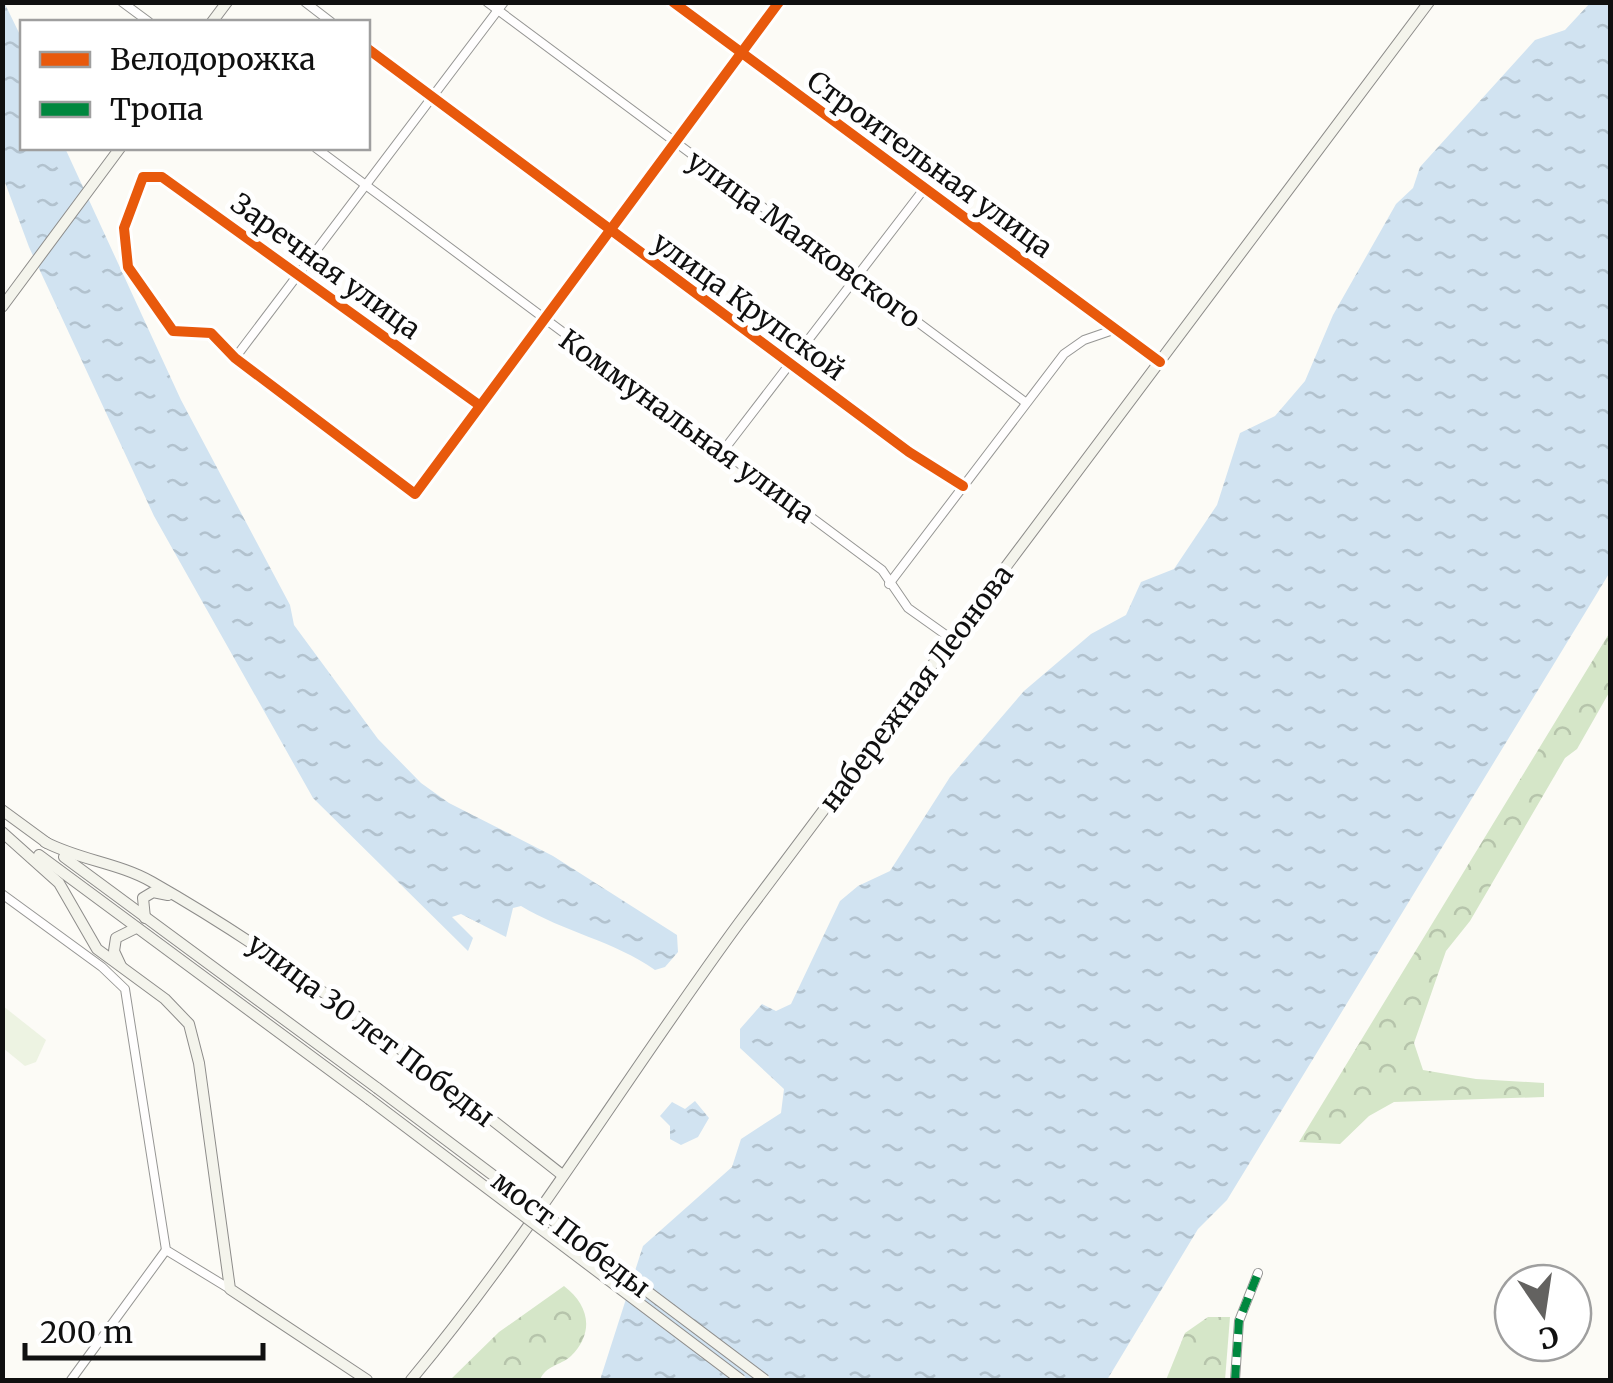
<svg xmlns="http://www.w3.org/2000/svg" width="1613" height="1383" font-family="Merriweather,serif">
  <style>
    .forest { fill: url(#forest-crowns) }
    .pitch { fill: #edf3e2 }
    .water { fill: url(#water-ripples) }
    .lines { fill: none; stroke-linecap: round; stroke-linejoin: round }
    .minor-casing { stroke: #969694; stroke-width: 10 }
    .tertiary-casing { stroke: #969694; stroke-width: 11 }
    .secondary-casing { stroke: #8d8c8a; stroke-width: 12 }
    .minor { stroke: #fffefe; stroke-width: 8 }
    .tertiary { stroke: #fffefe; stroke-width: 9 }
    .secondary { stroke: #f4f4ec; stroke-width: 10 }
    .secondary-bridge-casing { stroke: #8d8c8a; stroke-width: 12; stroke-linecap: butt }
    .secondary-bridge { stroke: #f4f4ec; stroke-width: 10 }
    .quiet { stroke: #00873e; stroke-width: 8; stroke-dasharray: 15 8; stroke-linecap: butt }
    .cycleway-casing { stroke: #fff; stroke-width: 16 }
    .cycleway { stroke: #e8590c; stroke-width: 10 }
    .labels { text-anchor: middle; stroke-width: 10; stroke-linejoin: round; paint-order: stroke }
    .street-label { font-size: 28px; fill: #101010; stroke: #fff }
  </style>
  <defs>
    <pattern id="forest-crowns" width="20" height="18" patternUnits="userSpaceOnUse" patternTransform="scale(2.5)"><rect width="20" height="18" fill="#d5e6c8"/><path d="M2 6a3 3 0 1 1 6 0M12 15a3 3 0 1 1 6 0" fill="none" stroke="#b6c4ab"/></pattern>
    <pattern id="water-ripples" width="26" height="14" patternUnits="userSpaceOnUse" patternTransform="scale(2.5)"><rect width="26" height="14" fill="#d1e3f1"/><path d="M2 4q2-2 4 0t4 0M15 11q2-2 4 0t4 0" fill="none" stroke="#b2c2ce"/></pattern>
  </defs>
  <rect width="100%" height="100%" fill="#fcfbf6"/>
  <g class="forest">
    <polygon points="1610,632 1610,691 1577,749 1565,758 1470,921 1446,951 1414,1043 1423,1070 1476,1079 1544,1083 1544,1097 1394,1102 1369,1116 1340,1144 1299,1142"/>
    <path d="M564,1286C589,1305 595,1332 571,1356C560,1366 546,1365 540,1380H450L499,1332Z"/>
    <polygon points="1208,1317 1230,1317 1225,1380 1166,1380 1185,1333"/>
  </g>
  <polygon class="pitch" points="3,1006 46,1040 36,1062 25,1066 3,1048"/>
  <g class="water">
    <path d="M4,2L22,39V148H65L181,400L290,605L294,625L378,739L421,783L449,803L553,856L677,935L678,952L665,967L655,970C614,941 564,932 521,906L513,908L506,937L461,914L452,917L473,938L468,951L313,798L154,516L29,247L3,177Z"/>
    <polygon points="1590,3 1610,3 1610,572 1227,1200 1198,1229 1107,1380 600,1380 643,1246 732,1167 741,1139 781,1113 784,1089 740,1048 740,1029 762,1004 776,1011 791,1004 840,901 858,886 890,871 950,777 1024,691 1091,634 1126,615 1141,582 1174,569 1217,505 1240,433 1275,416 1305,381 1333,315 1396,204 1413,188 1420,167 1535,40 1565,30"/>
    <polygon points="695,1101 709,1118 698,1137 681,1145 670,1139 670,1126 660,1116 672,1102 685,1109"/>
  </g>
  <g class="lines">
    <g class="minor-casing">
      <g id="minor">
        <polyline points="122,2 149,22"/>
        <polyline points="305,2 331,22"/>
        <polyline points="487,2 1025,402"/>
        <polyline points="368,49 909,452 963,486"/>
        <polyline points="316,148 882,570 908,608 953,640"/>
        <polyline points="235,358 504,2"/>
        <polyline points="479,405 162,177 143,177 124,228 128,267 173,331 211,333 235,358 415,494 742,53"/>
        <polyline points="723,451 924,189"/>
        <polyline points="889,584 1064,354 1084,340 1116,329"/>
        <polyline points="2,894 102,967 125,989 166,1250 230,1289"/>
        <polyline points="71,1380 166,1250"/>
        <polyline points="1235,1380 1239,1321 1258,1273"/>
      </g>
    </g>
    <g class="tertiary-casing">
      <g id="tertiary">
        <polyline points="673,2 1160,362"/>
        <polyline points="742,53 779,2"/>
      </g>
    </g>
    <g class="secondary-casing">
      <g id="secondary">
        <polyline points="212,22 227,2"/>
        <polyline points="2,307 120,148"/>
        <polyline points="2,810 47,843"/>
        <polyline points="2,832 59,883 97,949 165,999 189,1024 199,1063 230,1289 367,1380"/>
        <path d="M45,842C79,860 119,863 152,882C298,965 429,1070 561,1174"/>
        <polyline points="39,855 369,1099"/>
        <polyline points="64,857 377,1088"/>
        <polyline points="145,918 143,898 153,892 168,895"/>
        <polyline points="121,966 114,951 116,938 136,928"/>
        <path d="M411,1380C531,1236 628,1074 739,923L1429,2"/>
      </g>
    </g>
    <use href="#minor" class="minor"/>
    <use href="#tertiary" class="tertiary"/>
    <use href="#secondary" class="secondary"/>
    <g class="secondary-bridge-casing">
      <g id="secondary-bridge">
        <polyline points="377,1088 765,1380"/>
        <polyline points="369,1099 741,1380"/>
      </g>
    </g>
    <use href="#secondary-bridge" class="secondary-bridge"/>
    <polyline class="quiet" points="1235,1380 1239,1321 1258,1273"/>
    <g class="cycleway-casing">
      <g id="cycleway">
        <polyline points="673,2 1160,362"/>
        <polyline points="368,49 909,452 963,486"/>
        <polyline points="479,405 162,177 143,177 124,228 128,267 173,331 211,333 235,358 415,494 779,2"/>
      </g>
    </g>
    <use href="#cycleway" class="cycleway"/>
  </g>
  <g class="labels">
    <g class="street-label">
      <text transform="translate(930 164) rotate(36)" y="10">Строительная улица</text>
      <text transform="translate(804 239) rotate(36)" y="10">улица Маяковского</text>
      <text transform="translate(326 266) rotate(36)" y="10">Заречная улица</text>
      <text transform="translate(749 306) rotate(36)" y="10">улица Крупской</text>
      <text transform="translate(687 426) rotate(36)" y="10">Коммунальная улица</text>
      <text transform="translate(916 688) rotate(-53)" y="10">набережная Леонова</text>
      <text transform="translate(371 1030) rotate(37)" y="10">улица 30 лет Победы</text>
      <text transform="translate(571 1234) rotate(37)" y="10">мост Победы</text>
    </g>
  </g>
  <rect width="1613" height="1383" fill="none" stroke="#101010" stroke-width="10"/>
  <rect x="20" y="20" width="350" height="130" fill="#ffffff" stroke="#9f9f9f" stroke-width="2.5"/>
  <rect x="40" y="52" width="50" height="15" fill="#e8590c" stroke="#9f9f9f" stroke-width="2.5"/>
  <text x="110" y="70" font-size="30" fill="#101010">Велодорожка</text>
  <rect x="40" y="102" width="50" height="15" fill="#00873e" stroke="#9f9f9f" stroke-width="2.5"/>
  <text x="110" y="120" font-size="30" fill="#101010">Тропа</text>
  <g transform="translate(1543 1313) rotate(167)"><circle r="48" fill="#ffffff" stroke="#9f9f9f" stroke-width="2.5"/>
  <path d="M0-8L18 38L0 25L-18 38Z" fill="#636260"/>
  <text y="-15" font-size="28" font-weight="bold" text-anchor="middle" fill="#101010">С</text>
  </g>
  <path d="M25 1343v15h238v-15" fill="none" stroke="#101010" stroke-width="5"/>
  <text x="40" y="1343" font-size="30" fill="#101010" stroke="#ffffff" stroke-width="8" paint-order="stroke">200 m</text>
</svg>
